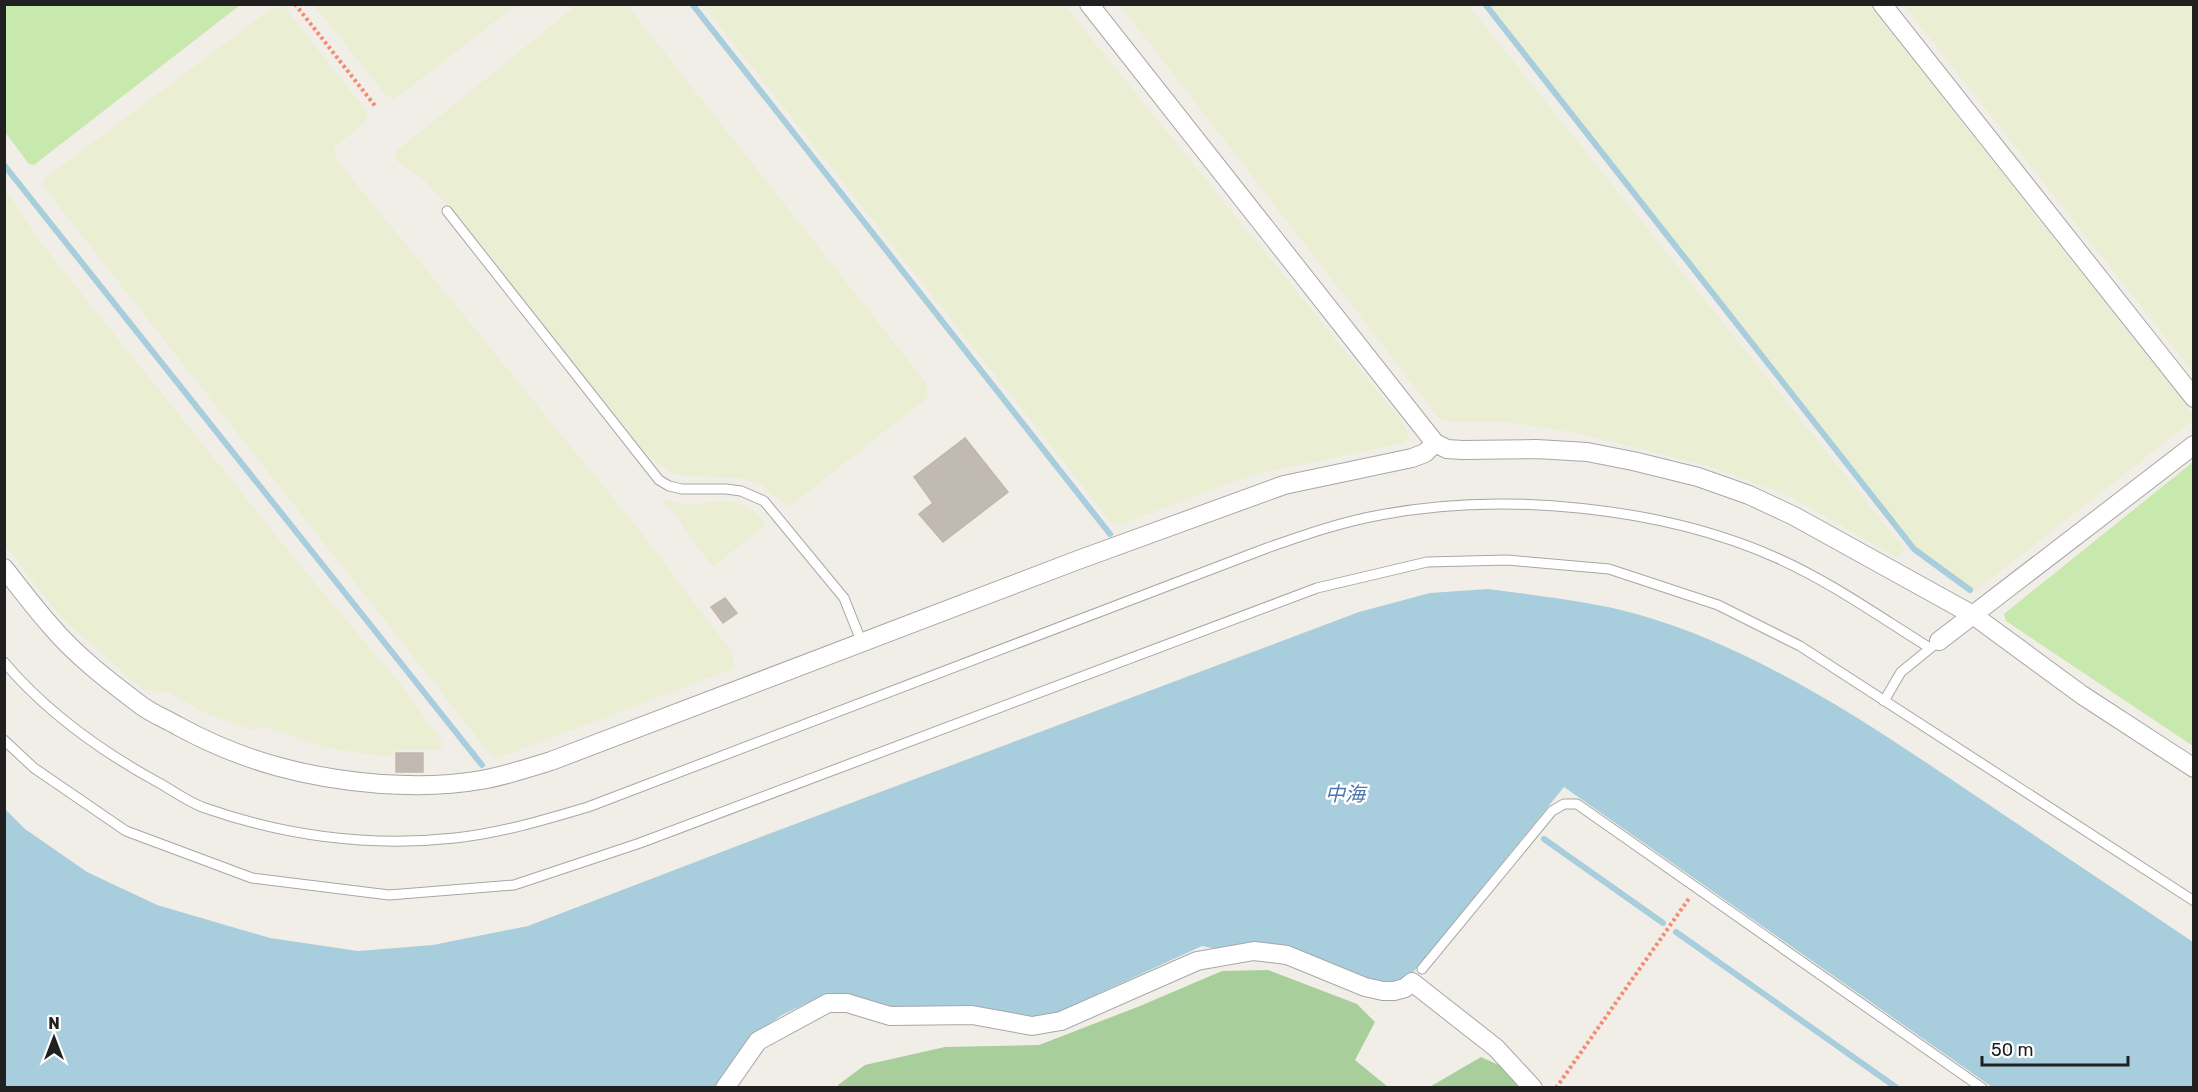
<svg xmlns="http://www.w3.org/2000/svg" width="2198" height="1092" font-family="Rubik,'Noto Sans JP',sans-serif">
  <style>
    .farmland { fill: #eaeed3 }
    .grass { fill: #c7e9ae }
    .forest { fill: #a8ce9c }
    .water { fill: #a8cddc }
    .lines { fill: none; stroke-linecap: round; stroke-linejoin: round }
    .stream { stroke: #a8cddc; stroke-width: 6 }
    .building { fill: #c1bab3; stroke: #c2b6a9; stroke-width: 1.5 }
    .service-casing { stroke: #a7a7a7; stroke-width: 11 }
    .minor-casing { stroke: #a7a7a7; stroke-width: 20 }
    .path { stroke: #f68972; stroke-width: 4; stroke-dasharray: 3 3; stroke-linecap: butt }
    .service { stroke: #fff; stroke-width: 9 }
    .minor { stroke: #fff; stroke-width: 18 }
    .labels { text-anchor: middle; stroke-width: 5; stroke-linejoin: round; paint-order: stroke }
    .water-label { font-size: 20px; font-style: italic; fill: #4e77ae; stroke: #fff }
  </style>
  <rect width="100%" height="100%" fill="#f0eee7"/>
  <g class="farmland">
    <polygon points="314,5 516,5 394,100 385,94"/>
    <polygon points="577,5 627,5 926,383 928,397 790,506 786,505 761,485 740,478 683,476 672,473 648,456 451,209 424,180 397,161 394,153"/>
    <polygon points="703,5 1064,5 1405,425 1408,434 1408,439 1404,443 1251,475 1119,525 1110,521"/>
    <polygon points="1120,5 1468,5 1905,550 1897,557 1787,495 1715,468 1583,434 1508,422 1450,422 1439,418"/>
    <polygon points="1490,5 1869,5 2193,414 2192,421 1975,591 1913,545"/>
    <polygon points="1904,5 2193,5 2193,372"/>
    <polygon points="284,7 368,113 363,124 334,147 336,159 644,536 724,642 731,652 734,664 732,669 498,758 490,754 43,186 44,179 271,9"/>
    <polygon points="4,187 44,247 303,569 402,686 442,742 442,746 439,750 396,750 389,757 327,748 266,727 252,730 207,714 170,693 142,689 60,616 5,545"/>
    <polygon points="667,500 689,505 721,501 736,503 748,507 758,514 766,525 714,566 709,562 685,530 677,515 663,503"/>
  </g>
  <g class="grass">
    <polygon points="9,4 240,4 240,5 34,165 29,164 5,132 4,8"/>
    <polygon points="2193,462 2193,746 2006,621 2004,614"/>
  </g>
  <g class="forest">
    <polygon points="1268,970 1357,1004 1375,1022 1355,1060 1388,1087 838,1087 838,1085 865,1065 945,1047 1039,1045 1140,1006 1222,971"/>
    <polygon points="1481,1057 1503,1067 1518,1087 1428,1088"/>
  </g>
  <path class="water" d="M1488,589C1538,596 1591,601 1640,615C1755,648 1865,721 1964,788C2040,839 2117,891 2193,942V1087H1992L1564,787L1416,969L1409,977L1391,986L1202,946L1045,1018L971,1008L889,1009L848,994L828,993L782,1015L749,1038L716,1087H5L4,808L25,829L87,872L157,905L270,938L358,951L433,945L528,926L766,835L1359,612L1430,593Z"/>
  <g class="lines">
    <g class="stream">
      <polyline points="692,4 1110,534"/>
      <polyline points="1485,4 1914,549 1970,590"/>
      <polyline points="4,165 482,765"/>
      <polyline points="1544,839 1663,923"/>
      <polyline points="1676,932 1897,1088"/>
    </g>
  </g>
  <g class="building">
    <polygon points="965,438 1008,492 943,542 919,514 933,503 914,477"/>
    <polygon points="725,598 737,613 723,623 711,607"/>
    <rect x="396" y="753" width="27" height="19"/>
  </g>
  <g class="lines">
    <g class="service-casing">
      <g id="service">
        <polyline points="447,211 659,480 669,486 682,489 726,489 741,491 764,501 844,598 862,643"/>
        <path d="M4,662C48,714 102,752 161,784C175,792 190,803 205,808C285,836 371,847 455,838C501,833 544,820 588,807L1267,548C1304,535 1341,522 1380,515C1503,491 1663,507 1777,558C1831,582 1880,617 1930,648"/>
        <polyline points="1884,701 1901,672 1933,646"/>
        <polyline points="4,740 34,768 126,831 252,878 389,895 514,885 640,843 1317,588 1427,562 1507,560 1609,569 1718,605 1800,646 2194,901"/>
        <polyline points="1422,969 1552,811 1564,804 1577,804 1982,1088"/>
      </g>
    </g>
    <g class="minor-casing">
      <g id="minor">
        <polyline points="1089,4 1435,443 1447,449 1463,450 1536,449 1587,452 1633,461 1698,477 1749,495 1794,516 1973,615 2082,695 2194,768"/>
        <polyline points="1882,4 2194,398"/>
        <path d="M4,568C19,587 34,607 50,625C76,656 110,682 142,706C153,714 166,719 178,726C244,762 307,778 381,784C414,786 448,786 481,780C505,776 528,768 551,761L1078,560L1284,485L1412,458L1425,453L1435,443"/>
        <polyline points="1939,641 2194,445"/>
        <polyline points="725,1088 758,1041 828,1003 847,1003 890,1016 972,1015 1032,1026 1061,1021 1197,961 1254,951 1287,955 1365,987 1383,991 1394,991 1405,988 1412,982 1496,1048 1533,1088"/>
      </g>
    </g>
    <g class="path">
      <polyline points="295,4 376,107"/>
      <polyline points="1556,1088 1690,897"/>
    </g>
    <use href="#service" class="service"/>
    <use href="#minor" class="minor"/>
  </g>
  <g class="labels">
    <g class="water-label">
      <text x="1345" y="801">中海</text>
    </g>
  </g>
  <rect width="2198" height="1092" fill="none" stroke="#202020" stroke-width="12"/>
  <g transform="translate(54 1038)" stroke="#ffffff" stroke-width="4.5" paint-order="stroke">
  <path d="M0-4.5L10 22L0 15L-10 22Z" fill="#202020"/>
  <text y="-9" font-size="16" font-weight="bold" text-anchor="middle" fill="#202020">N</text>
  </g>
  <path d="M1982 1056v9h146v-9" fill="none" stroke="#202020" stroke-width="3"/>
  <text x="1991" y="1056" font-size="18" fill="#202020" stroke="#ffffff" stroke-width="4.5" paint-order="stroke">50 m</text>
</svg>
